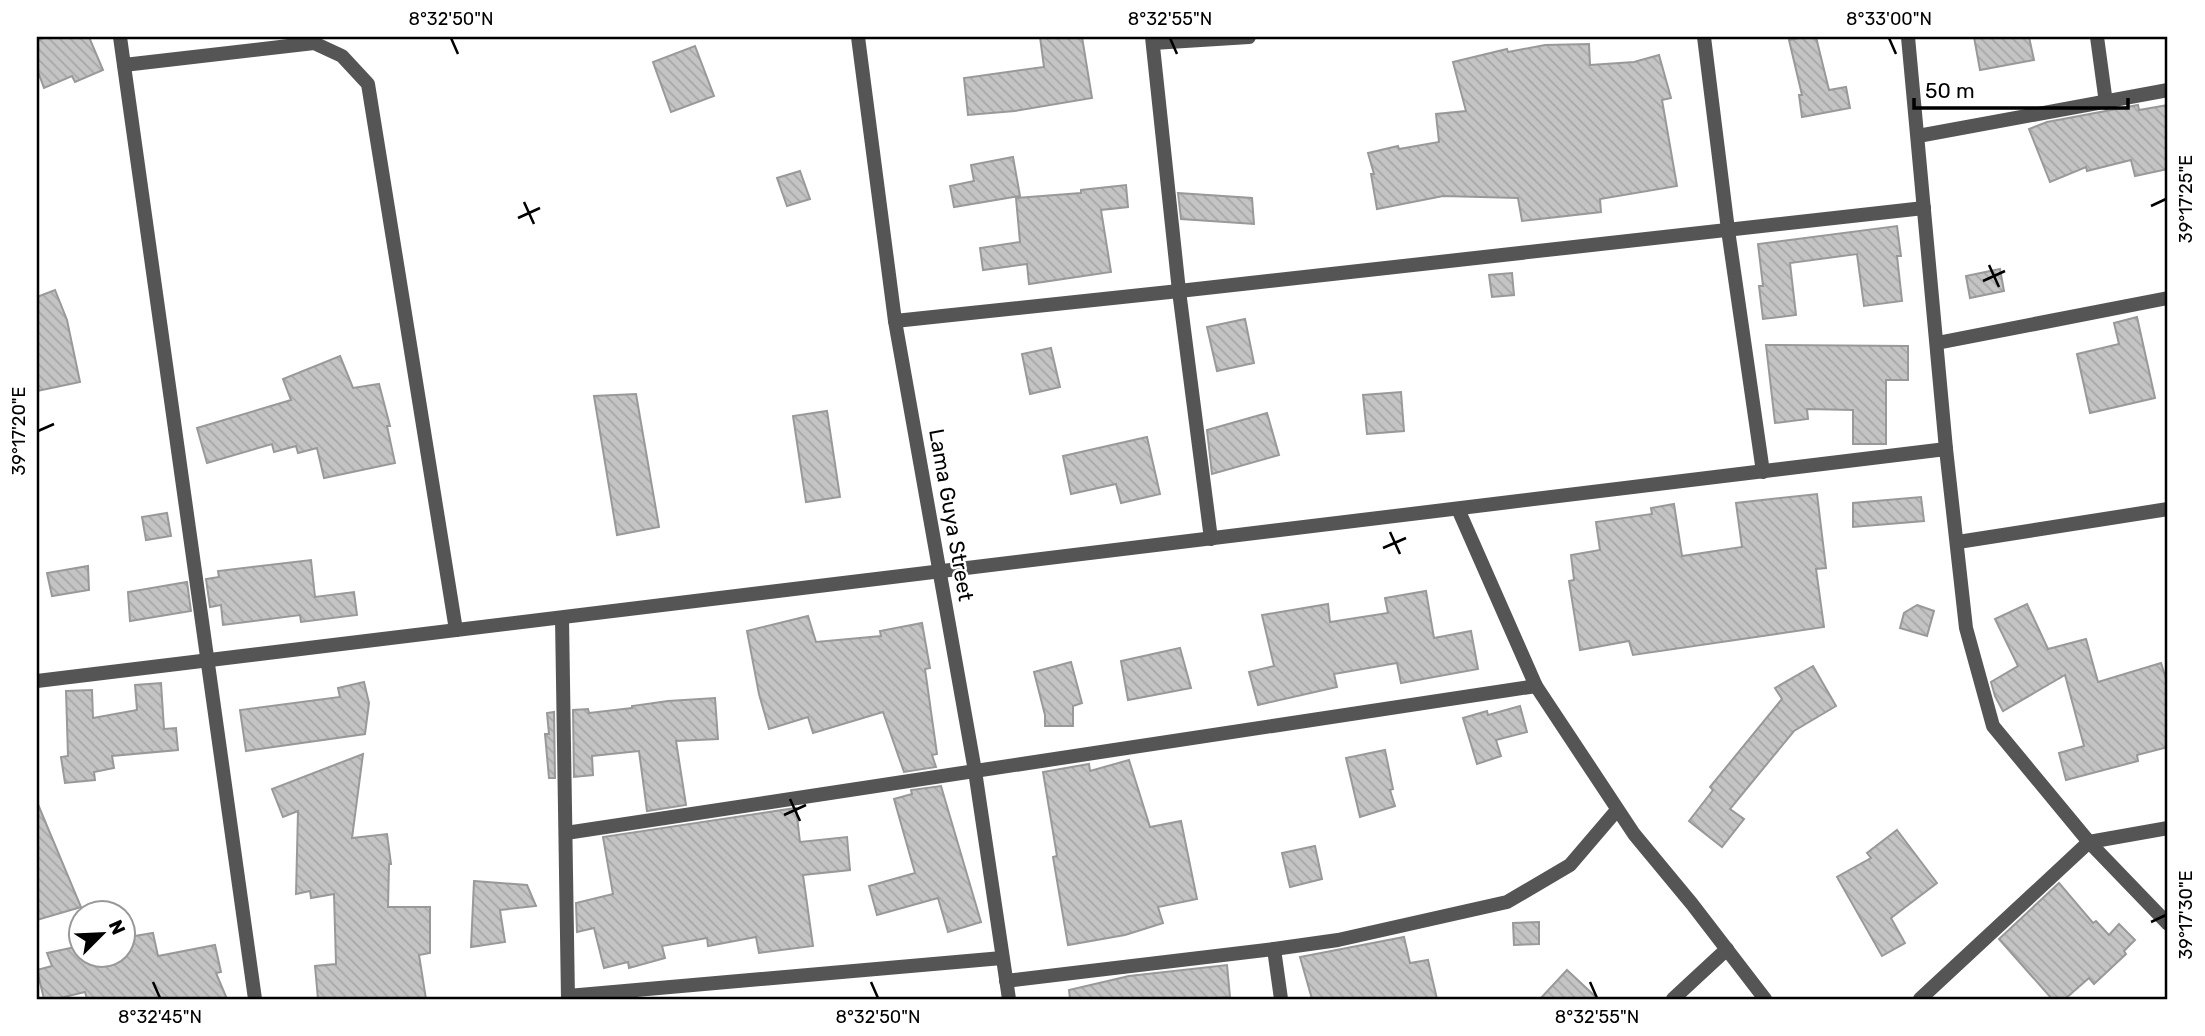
<svg xmlns="http://www.w3.org/2000/svg" width="2205" height="1036" font-family="Rubik,sans-serif">
  <style>
    .building { fill: url(#building-back-hatch); stroke: #999; stroke-width: 2 }
    .lines { fill: none; stroke-linecap: round; stroke-linejoin: round }
    .minor { stroke: #555; stroke-width: 14 }
    .tertiary { stroke: #555; stroke-width: 14 }
    .ticks { fill: none; stroke: #000; stroke-width: 2.5 }
    .labels { text-anchor: middle; stroke-width: 5; stroke-linejoin: round; paint-order: stroke }
    .street-label { font-size: 21px; fill: #000; stroke: #fff }
    .neatline { fill: none; stroke: #000; stroke-width: 2.5 }
    .ticks-label { font-size: 18px; text-anchor: middle; fill: #000 }
  </style>
  <defs>
    <pattern id="building-back-hatch" width="6" height="6" patternUnits="userSpaceOnUse" patternTransform="scale(1.75)"><rect width="6" height="6" fill="#c4c4c4"/><path d="M-1 5l2 2M0 0l6 6M5-1l2 2" fill="none" stroke="#a7a7a7"/></pattern>
  </defs>
  <rect width="100%" height="100%" fill="#fff"/>
  <g class="building">
    <polygon points="46,37 89,37 103,70 75,82 72,76 44,88 37,69 37,41"/>
    <polygon points="1040,37 1082,37 1092,98 1015,111 968,115 964,78 1044,67"/>
    <polygon points="1805,37 1816,37 1829,90 1846,87 1850,108 1802,117 1799,95 1802,95 1789,40"/>
    <polygon points="1974,37 2029,37 2034,60 1980,70"/>
    <polygon points="1589,44 1590,65 1634,62 1659,55 1671,98 1662,100 1677,186 1600,199 1601,212 1522,221 1518,198 1443,196 1377,209 1371,174 1374,174 1368,153 1398,146 1399,149 1439,142 1436,114 1466,111 1453,62 1507,49 1508,52 1545,45"/>
    <polygon points="695,46 714,96 671,112 653,62"/>
    <polygon points="2138,105 2139,110 2168,105 2168,169 2135,176 2131,160 2087,171 2086,167 2050,182 2029,129 2047,122"/>
    <polygon points="1013,157 1020,196 954,207 950,186 974,181 971,165"/>
    <polygon points="800,171 810,199 787,206 777,178"/>
    <polygon points="1126,185 1128,207 1101,210 1111,272 1029,284 1027,264 983,270 980,248 1020,242 1016,198 1081,193 1081,190"/>
    <polygon points="1178,193 1252,198 1254,224 1181,219"/>
    <polygon points="1897,226 1901,256 1897,256 1902,301 1864,306 1857,254 1790,263 1796,315 1763,319 1759,286 1763,286 1758,244"/>
    <polygon points="2000,269 2004,291 1970,298 1966,276"/>
    <polygon points="1512,273 1514,295 1492,297 1489,275"/>
    <polygon points="55,290 67,320 80,382 37,391 37,297"/>
    <polygon points="2137,317 2155,398 2090,413 2077,354 2119,344 2114,323"/>
    <polygon points="1245,319 1254,363 1217,371 1207,327"/>
    <polygon points="1766,345 1908,346 1908,380 1886,380 1886,444 1853,444 1853,410 1807,409 1808,419 1775,423"/>
    <polygon points="1051,348 1060,387 1030,394 1022,354"/>
    <polygon points="340,356 353,388 379,384 390,426 387,426 395,463 324,478 317,448 298,453 296,446 274,452 272,444 207,463 197,428 291,400 283,379"/>
    <polygon points="1401,392 1404,431 1367,434 1363,395"/>
    <polygon points="636,394 659,527 617,535 594,396"/>
    <polygon points="827,411 840,497 806,502 793,416"/>
    <polygon points="1267,413 1279,455 1212,474 1207,430"/>
    <polygon points="1147,437 1160,494 1121,503 1116,484 1071,494 1063,456"/>
    <polygon points="1817,494 1826,568 1816,569 1824,627 1633,655 1629,641 1580,650 1569,581 1574,580 1571,555 1600,550 1596,522 1652,514 1651,508 1674,504 1682,556 1742,547 1736,503"/>
    <polygon points="1921,497 1924,521 1853,527 1853,503"/>
    <polygon points="167,513 171,536 146,540 142,517"/>
    <polygon points="311,560 315,597 354,592 357,615 301,622 300,615 223,625 221,605 210,607 206,579 219,577 218,571"/>
    <polygon points="88,566 89,590 52,596 47,573"/>
    <polygon points="187,582 191,611 130,621 128,592"/>
    <polygon points="1426,591 1434,638 1471,631 1478,669 1401,683 1397,663 1334,674 1337,687 1258,705 1249,672 1274,666 1262,615 1328,604 1330,622 1388,613 1385,598"/>
    <polygon points="2027,604 2048,649 2086,639 2098,682 2161,663 2168,685 2168,747 2137,755 2138,761 2066,780 2059,753 2084,746 2065,675 2003,711 1995,696 1991,682 2018,666 1995,619"/>
    <polygon points="1917,605 1934,611 1927,636 1900,628 1904,613"/>
    <polygon points="808,616 816,642 881,636 880,631 922,623 930,668 925,669 937,754 932,755 936,767 904,772 883,712 813,733 808,717 769,729 759,694 747,631"/>
    <polygon points="1180,648 1191,688 1128,700 1121,661"/>
    <polygon points="1071,662 1082,703 1073,706 1073,726 1045,726 1045,715 1034,672"/>
    <polygon points="1813,666 1836,706 1794,731 1730,809 1744,819 1722,847 1689,821 1713,790 1710,787 1782,699 1775,688"/>
    <polygon points="364,682 369,703 365,734 246,751 240,710 340,697 338,688"/>
    <polygon points="161,683 164,729 176,728 178,750 112,756 114,768 94,772 95,780 65,783 61,757 68,756 66,691 92,690 93,718 137,710 135,685"/>
    <polygon points="715,698 718,739 676,741 686,805 647,811 639,751 592,756 593,775 574,777 573,710 588,709 589,713 632,708 632,706 668,701"/>
    <polygon points="1520,706 1527,732 1496,740 1501,756 1477,764 1463,718 1487,711 1488,715"/>
    <polygon points="554,712 555,778 549,778 545,734 549,734 547,713"/>
    <polygon points="1385,750 1393,789 1390,790 1395,806 1360,817 1346,758"/>
    <polygon points="363,754 352,838 387,834 391,864 389,864 388,907 430,907 430,953 419,955 426,999 318,999 315,966 336,964 334,894 311,898 310,891 296,894 298,811 283,817 272,789"/>
    <polygon points="1129,760 1150,827 1181,821 1197,899 1158,907 1163,923 1125,935 1068,945 1053,857 1057,856 1043,772 1089,764 1090,771"/>
    <polygon points="941,786 981,922 948,932 938,898 877,915 869,886 915,873 894,799 912,794 911,790"/>
    <polygon points="37,802 81,907 37,920"/>
    <polygon points="796,808 800,842 847,837 850,870 803,875 813,946 759,953 756,937 708,946 707,938 662,946 665,958 629,968 628,962 604,968 594,928 577,932 576,903 613,894 603,837"/>
    <polygon points="1897,830 1937,883 1891,918 1905,943 1882,956 1837,877 1871,858 1867,853"/>
    <polygon points="1315,846 1322,879 1290,887 1282,853"/>
    <polygon points="474,881 527,885 536,906 500,910 505,942 471,947"/>
    <polygon points="2059,883 2093,923 2096,921 2109,935 2119,924 2135,940 2124,951 2126,954 2094,984 2089,978 2065,999 2052,999 1999,939"/>
    <polygon points="1539,922 1539,944 1514,945 1513,923"/>
    <polygon points="153,933 158,956 215,945 221,972 216,973 227,999 87,999 85,992 56,999 44,999 37,970 52,966 47,953 80,946 80,956 122,956 122,938"/>
    <polygon points="1404,937 1410,963 1428,960 1437,999 1312,999 1300,957"/>
    <polygon points="1227,965 1230,997 1202,999 1070,999 1069,990 1129,976"/>
    <polygon points="1567,970 1598,999 1540,999"/>
  </g>
  <g class="lines">
    <g class="minor">
      <polyline points="1152,37 1179,291 1211,539"/>
      <polyline points="1704,37 1728,230 1763,472"/>
      <polyline points="1908,37 1946,449 1966,628 1993,726 2089,842 2168,924"/>
      <polyline points="2097,37 2106,103"/>
      <polyline points="1153,43 1249,37"/>
      <polyline points="124,65 314,43 342,56 368,84 456,630"/>
      <polyline points="1918,136 2168,90"/>
      <polyline points="895,321 1179,291 1924,208"/>
      <polyline points="1937,343 2168,298"/>
      <polyline points="1458,509 1536,686 1634,834 1692,904 1765,999"/>
      <polyline points="1958,542 2168,509"/>
      <polyline points="562,618 568,999"/>
      <polyline points="37,681 1946,449"/>
      <polyline points="566,833 1536,686"/>
      <polyline points="1274,949 1281,999"/>
      <polyline points="1006,981 1274,949 1338,940 1507,902 1570,865 1617,810"/>
      <polyline points="568,996 1002,958"/>
      <polyline points="1673,999 1727,949"/>
      <polyline points="1920,999 2089,842 2168,828"/>
    </g>
    <g class="tertiary">
      <polyline points="120,37 255,999"/>
      <polyline points="858,37 895,321 975,771 1009,999"/>
    </g>
  </g>
  <path class="ticks" d="M451,38L458,54M1170,38L1177,54M1889,38L1896,54M524,202L534,224M2151,206L2166,199M518,218L540,208M1989,265L1999,287M1983,281L2005,271M38,431L54,424M1390,532L1400,554M1383,548L1406,538M790,799L800,821M784,815L806,805M2151,922L2166,915M153,982L160,998M871,982L878,998M1590,982L1597,998"/>
  <g class="labels">
    <g class="street-label">
      <text transform="translate(951 515) rotate(80)" y="7">Lama Guya Street</text>
    </g>
  </g>
  <rect width="2205" height="1036" fill="none" stroke="#ffffff" stroke-width="77"/>
  <g transform="translate(102 934) rotate(66)"><circle r="33" fill="#ffffff" stroke="#999999" stroke-width="2"/>
  <path d="M0-5L12 26L0 18L-12 26Z" fill="#000000"/>
  <text y="-10" font-size="19" font-weight="bold" text-anchor="middle" fill="#000000">N</text>
  </g>
  <path d="M1914 98v10h214v-10" fill="none" stroke="#000000" stroke-width="3.5"/>
  <text x="1925" y="98" font-size="21" fill="#000000" stroke="#ffffff" stroke-width="5" paint-order="stroke">50 m</text>
  <rect x="38" y="38" width="2128" height="960" class="neatline"/>
  <g class="ticks-label">
    <text x="451" y="25">8°32'50"N</text>
    <text x="1170" y="25">8°32'55"N</text>
    <text x="1889" y="25">8°33'00"N</text>
    <text transform="translate(2186 199) rotate(-90)" y="6">39°17'25"E</text>
    <text transform="translate(19 431) rotate(-90)" y="6">39°17'20"E</text>
    <text transform="translate(2186 915) rotate(-90)" y="6">39°17'30"E</text>
    <text x="160" y="1023">8°32'45"N</text>
    <text x="878" y="1023">8°32'50"N</text>
    <text x="1597" y="1023">8°32'55"N</text>
  </g>
</svg>
